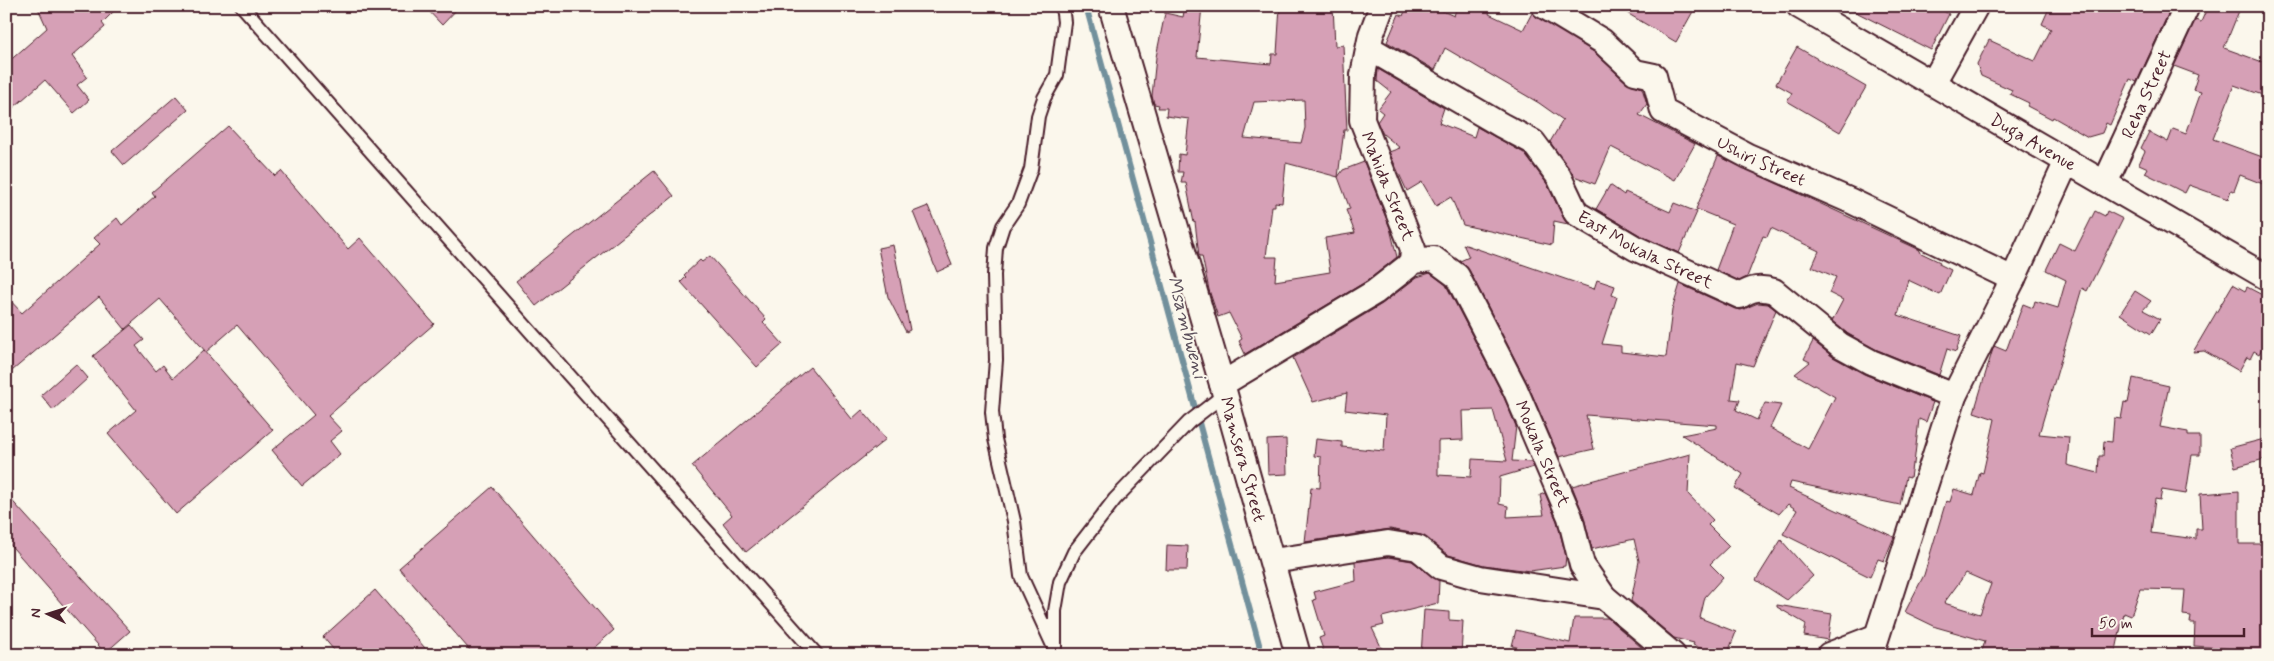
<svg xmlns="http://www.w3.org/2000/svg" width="2274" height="661" font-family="Mynerve,sans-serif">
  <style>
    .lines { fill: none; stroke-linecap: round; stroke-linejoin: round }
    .stream { stroke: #72909c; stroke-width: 6 }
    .building { fill: #d6a0b6; stroke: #4a1f2b; fill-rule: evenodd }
    .service-casing { stroke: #4a1f2b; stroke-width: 16 }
    .minor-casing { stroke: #4a1f2b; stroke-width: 28 }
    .service { stroke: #fbf7ec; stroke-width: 12 }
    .minor { stroke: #fbf7ec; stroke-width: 24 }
    .labels { text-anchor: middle; stroke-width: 4; stroke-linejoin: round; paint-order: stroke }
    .street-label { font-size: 18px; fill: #4a1f2b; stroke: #fbf7ec }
    .water-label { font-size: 19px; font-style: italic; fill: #5a4e5a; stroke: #fbf7ec }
  </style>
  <rect width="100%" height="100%" fill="#fbf7ec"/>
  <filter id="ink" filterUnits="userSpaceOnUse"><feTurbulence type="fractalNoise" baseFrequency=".02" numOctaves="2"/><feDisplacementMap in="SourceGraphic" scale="10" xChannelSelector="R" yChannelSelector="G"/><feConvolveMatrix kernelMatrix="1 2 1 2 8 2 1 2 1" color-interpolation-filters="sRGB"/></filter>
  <g filter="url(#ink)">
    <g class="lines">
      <polyline class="stream" points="1086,6 1262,655"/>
    </g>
    <g class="building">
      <polygon points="37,6 119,6 102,23 105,27 72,56 87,77 77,85 89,100 74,113 45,80 6,114 6,64 47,28"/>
      <polygon points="424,6 460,6 442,25"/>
      <path d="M1185,6H1202L1197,57L1271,64L1272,54H1277L1280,6H1333L1335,46L1343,45L1347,130H1344L1338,177L1343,170L1364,162L1390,228L1397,257L1367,281L1245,354L1239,341L1242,339L1229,313L1218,317L1209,290L1202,256H1199L1195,222L1194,223L1186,183H1181L1183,172H1178L1179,154L1185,155L1189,119L1166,116L1167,108H1158L1159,105L1154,104L1152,96L1156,57L1165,13L1183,17ZM1304,100L1305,128L1301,143L1244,138L1254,102ZM1286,163L1338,177L1350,209L1346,210L1355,233L1325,238L1330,272L1275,281L1277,257H1266L1272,206H1275V202L1282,203Z"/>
      <polygon points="1407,6 1431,6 1454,16 1457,6 1491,6 1489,14 1523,30 1532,13 1594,52 1626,82 1642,88 1647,104 1639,115 1695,144 1675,180 1611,147 1595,184 1574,176 1550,142 1563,120 1539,103 1445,48 1435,70 1387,42 1399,14 1403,16"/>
      <polygon points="1615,6 1696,6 1676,42"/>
      <polygon points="1844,6 1934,6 1949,14 1931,50"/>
      <polygon points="2050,6 2156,6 2169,12 2137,82 2130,79 2110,125 2106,123 2102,133 2088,137 2053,117 2052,119 2027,106 2029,103 2010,94 2012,90 1981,76 1977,64 1989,40 2035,61 2051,29 2042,24"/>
      <polygon points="2208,6 2241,6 2224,48 2268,64 2268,97 2234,85 2213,139 2268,159 2268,186 2240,175 2234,191 2231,190 2228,199 2189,185 2185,193 2145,173 2148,168 2139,164 2145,151 2141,148 2149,132 2168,142 2173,129 2186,134 2201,92 2193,90 2198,75 2174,66 2195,20 2201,22"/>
      <polygon points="1797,47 1866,87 1840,132 1787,101 1792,93 1776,84"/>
      <polygon points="1378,69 1444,108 1439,123 1474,137 1477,127 1524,153 1547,184 1564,219 1568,224 1554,221 1552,245 1463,225 1451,197 1436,206 1422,182 1407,191 1389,152 1400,148 1383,134 1377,122 1383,113 1378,109 1391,92 1377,81"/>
      <polygon points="176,96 188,110 124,165 112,151"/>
      <polygon points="228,126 275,176 281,171 348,249 360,238 434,324 328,416 342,431 330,441 340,454 302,486 272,450 314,415 237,325 206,352 160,299 125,329 99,297 6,376 6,296 22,313 100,244 94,238 117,218 122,225 155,196 152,192"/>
      <polygon points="1718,156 1920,250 1919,252 1940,262 1939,264 1951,270 1940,295 1908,280 1898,315 1961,336 1956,352 1947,349 1939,375 1877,350 1848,334 1832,321 1843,300 1829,293 1836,277 1812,267 1819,251 1771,228 1767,237 1763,236 1747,277 1739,281 1716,270 1733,224 1696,209"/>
      <polygon points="654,171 674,196 536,306 516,281"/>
      <polygon points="1610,185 1624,195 1625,192 1670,212 1674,203 1697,212 1679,253 1641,236 1596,209"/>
      <polygon points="928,206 952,265 937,272 913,212"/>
      <path d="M2095,211L2105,216L2107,211L2123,219L2087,291L2082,288L2039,434L2069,437L2067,465L2098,473L2099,456H2103L2104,441L2112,442L2114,418L2121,419L2124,402L2128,403L2133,378L2169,386L2160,427L2188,432V436H2200V455H2192L2186,494L2162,490L2160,500L2155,499L2151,533L2196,539V529H2202L2200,494L2239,491V544H2264V575L2268,574V655H2234L2235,649L2194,646L2195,623H2190L2191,616L2183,615L2185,590L2140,589L2131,616L2124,613L2115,655H1994L1982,651L1985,641L1936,627L1905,612L1924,575L1946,501L1950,502L1954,489L1974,495L1980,472L1983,473L1995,419L1974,412L1992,352L1994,346L2006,351L2023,304L2033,308L2035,301L2058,308L2066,280L2046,270L2059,243L2075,251ZM1966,573L1991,584L1980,614L1944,603Z"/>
      <polygon points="1463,244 1594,289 1597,280 1615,286 1612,295 1617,297 1602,344 1621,346 1621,352 1666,357 1672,310 1680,284 1735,309 1741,310 1758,303 1768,304 1776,310 1753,366 1737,362 1731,399 1740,400 1736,410 1757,420 1765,403 1781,405 1770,428 1808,449 1835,397 1795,374 1810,362 1804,359 1813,341 1833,357 1864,374 1933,402 1926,422 1919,419 1914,464 1912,464 1910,478 1906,477 1900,505 1791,482 1789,488 1894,537 1884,561 1878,559 1870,577 1783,534 1797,510 1788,504 1779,514 1735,488 1743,474 1682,435 1717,428 1717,425 1586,415 1594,449 1559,457 1527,383 1469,270 1460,261 1469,257"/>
      <polygon points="893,245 910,330 906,332 888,297 878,248"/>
      <polygon points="710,256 766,319 763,322 783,344 757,367 681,282 686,277 684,275 700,260 702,262"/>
      <path d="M1430,273L1446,285L1503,395L1516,426L1512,461L1531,462L1534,467L1500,477L1499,504L1508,506L1507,517L1544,515L1540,495L1545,493L1557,521L1566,556L1565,566L1530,571L1483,565L1448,555L1421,535L1390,529L1305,542L1311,487L1320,488L1321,457L1314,456L1316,439L1342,442V447L1384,451L1386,415L1345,410L1347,393L1313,402L1293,358L1382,304L1417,277ZM1493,410L1507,461L1472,459L1471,477L1438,475V441L1463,440L1462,411Z"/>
      <polygon points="2233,284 2245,291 2247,287 2268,298 2268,350 2263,347 2259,354 2254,351 2250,359 2247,357 2239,371 2204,351 2193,352"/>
      <polygon points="2135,291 2151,301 2143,310 2160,319 2151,334 2120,314"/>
      <polygon points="131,325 144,340 136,346 156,371 163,365 173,378 204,350 273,430 176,514 108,434 136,410 93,356"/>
      <polygon points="76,364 88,378 53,410 41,395"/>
      <polygon points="810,367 852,419 862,410 886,439 746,552 723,523 732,515 692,466"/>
      <polygon points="2268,438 2268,458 2235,467 2230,448"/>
      <polygon points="1286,439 1287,474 1268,475 1267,440"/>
      <polygon points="1690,454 1688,494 1713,520 1708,525 1729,546 1710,564 1723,577 1705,597 1700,618 1736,632 1727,655 1716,655 1693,645 1694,643 1674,638 1631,601 1639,561 1634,539 1592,549 1583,514 1572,486"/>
      <polygon points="492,487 614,630 586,655 474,655 399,568"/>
      <polygon points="6,494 130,631 105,653 6,540"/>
      <polygon points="1781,540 1813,576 1787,600 1756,580"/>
      <polygon points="1167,545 1188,546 1187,570 1166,570"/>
      <polygon points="1388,557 1412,561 1439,581 1438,603 1382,617 1384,625 1372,628 1385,655 1325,655 1319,638 1324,636 1313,600 1316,599 1314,592 1356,581 1355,562"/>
      <polygon points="375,590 431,655 338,655 323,637"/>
      <polygon points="1777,605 1832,614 1828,640 1804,636 1806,624 1777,607"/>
      <polygon points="1424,610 1449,612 1449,620 1463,621 1461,655 1421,655"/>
      <polygon points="1574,618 1608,618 1650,655 1547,655 1512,646 1516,630 1570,643"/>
    </g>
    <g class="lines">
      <g class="service-casing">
        <g id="service">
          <polyline points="242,6 817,655"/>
          <polyline points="1055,647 1055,611 1060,582 1074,552 1115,499 1189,422 1225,394"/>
          <polyline points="1055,650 1021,576 1014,521 995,439 992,412 996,360 994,275 996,248 1003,226 1018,204 1031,169 1038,116 1044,98 1057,75 1064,22 1062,6"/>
        </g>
      </g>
      <g class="minor-casing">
        <g id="minor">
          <path id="s1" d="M1111,6L1222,384L1298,655"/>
          <path id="s2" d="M1544,6L1602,41L1635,72L1654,76L1663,111L1748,156L1851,201L2013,279"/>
          <path id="s3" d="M1799,6L2268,278"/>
          <path id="s4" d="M1369,48L1501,125L1533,142L1559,177L1576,213L1635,248L1740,296C1752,288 1760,287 1774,291L1840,345L1871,362L1954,396"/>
          <polyline points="1933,83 1976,6"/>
          <path id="s5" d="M2105,183L2187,6"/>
          <path id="s6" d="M1412,261L1434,259L1457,276L1515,389L1570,517L1582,565L1604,597L1673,655"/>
          <polyline points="1222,384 1375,292 1407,267 1412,261 1413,249 1362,120 1363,75 1371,35 1382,6"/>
          <polyline points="1273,561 1388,543 1418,548 1441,567 1480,578 1604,597"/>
          <polyline points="1829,655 1875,637"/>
          <polyline points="1871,655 1954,396 2013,279 2067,161"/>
        </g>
      </g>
      <use href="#service" class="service"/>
      <use href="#minor" class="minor"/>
    </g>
  </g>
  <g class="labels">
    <g class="street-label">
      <text dy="6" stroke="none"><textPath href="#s5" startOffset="98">Reha Street</textPath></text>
      <text dy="6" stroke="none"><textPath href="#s3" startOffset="271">Duga Avenue</textPath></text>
      <text dy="6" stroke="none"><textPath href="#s2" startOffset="279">Ushiri Street</textPath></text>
      <text transform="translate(1388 186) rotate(68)" y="6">Mahida Street</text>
      <text dy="6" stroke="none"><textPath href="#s4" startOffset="351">East Mokala Street</textPath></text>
      <text dy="6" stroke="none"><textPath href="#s6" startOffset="248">Mokala Street</textPath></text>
      <text dy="6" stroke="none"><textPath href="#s1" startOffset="472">Mamsera Street</textPath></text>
    </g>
    <g class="water-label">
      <text transform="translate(1188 327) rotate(75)" y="7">Msambweni</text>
    </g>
  </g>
  <rect width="2274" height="661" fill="none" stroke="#fbf7ec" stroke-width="25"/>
  <rect x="12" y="12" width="2249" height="636" fill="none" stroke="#4a1f2b" stroke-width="2" filter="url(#ink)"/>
  <g transform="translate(48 614) rotate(274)" stroke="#fbf7ec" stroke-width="4" paint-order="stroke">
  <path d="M0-4L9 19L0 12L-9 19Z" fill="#4a1f2b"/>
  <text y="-8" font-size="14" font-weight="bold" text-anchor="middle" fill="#4a1f2b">N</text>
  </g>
  <path d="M2092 628v8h152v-8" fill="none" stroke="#4a1f2b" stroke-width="2.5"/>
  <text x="2099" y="628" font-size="15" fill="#4a1f2b" stroke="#fbf7ec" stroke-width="4" paint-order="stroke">50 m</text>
</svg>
